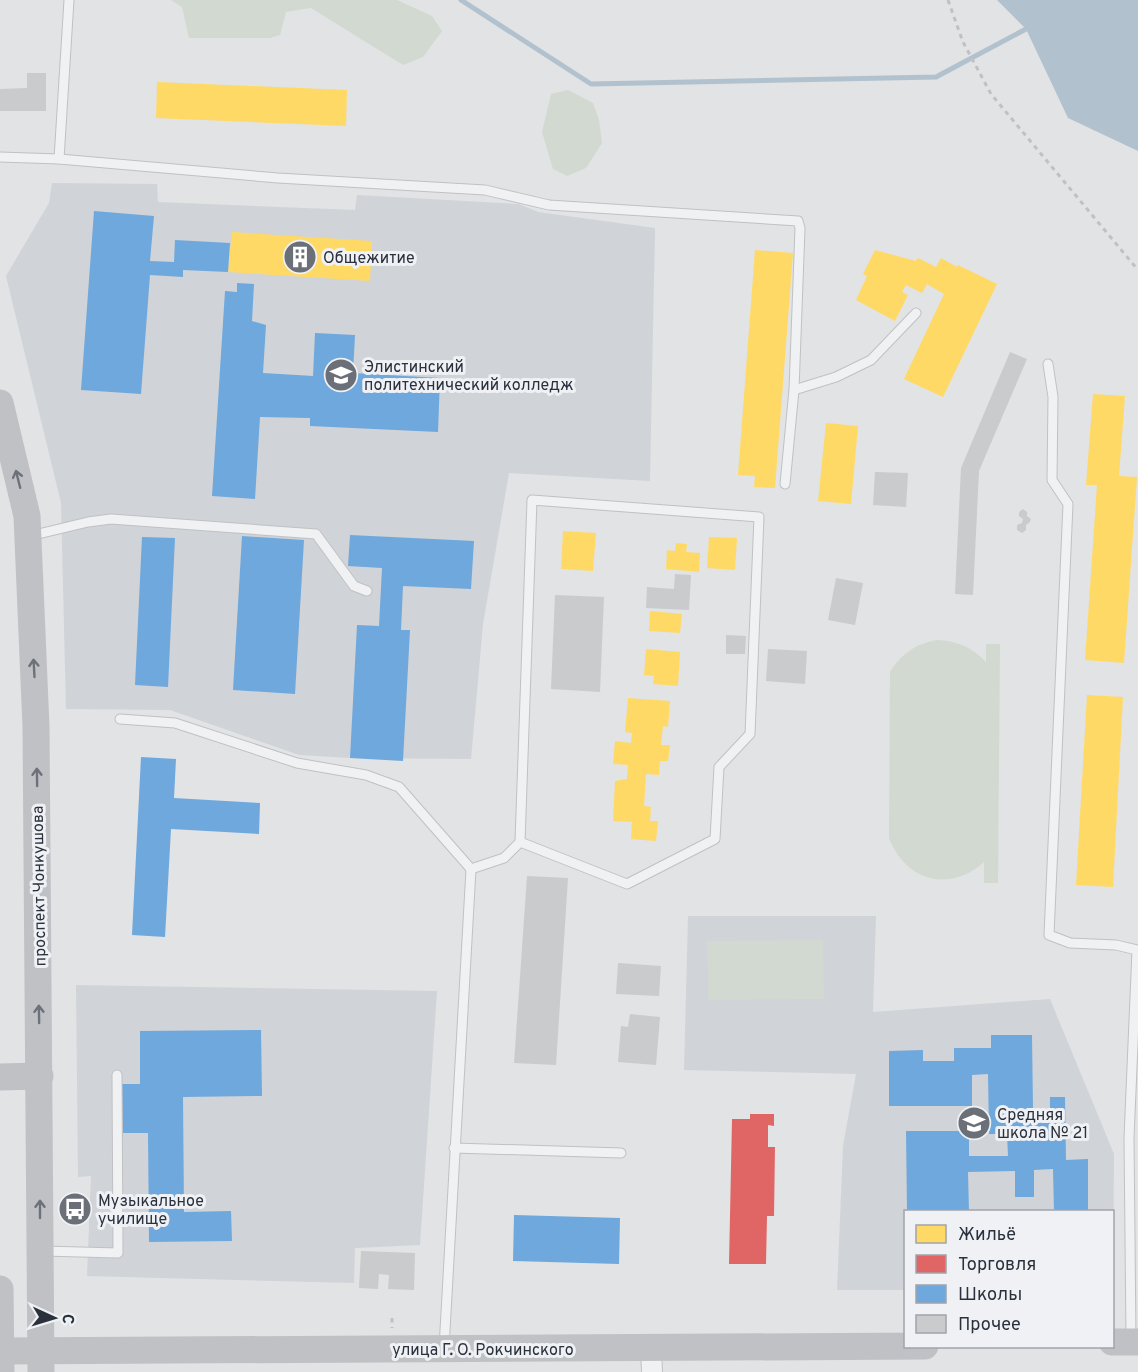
<svg xmlns="http://www.w3.org/2000/svg" width="1138" height="1372" font-family="Overpass,sans-serif">
  <style>
    .built { fill: #d0d3d8 }
    .green { fill: #d2d9d1 }
    .water { fill: #b2c1ce }
    .homes { fill: #ffd966 }
    .shops { fill: #e06666 }
    .schools { fill: #6fa8dc }
    .lines { fill: none; stroke-linecap: round; stroke-linejoin: round }
    .stream { stroke: #b2c1ce; stroke-width: 5 }
    .building { fill: #c9cbcd }
    .lane-casing { stroke: #bfc1c3; stroke-width: 11 }
    .street-casing { stroke: #bfc1c3; stroke-width: 22 }
    .path { stroke: #bfc1c4; stroke-width: 3; stroke-dasharray: 4.5 4.5; stroke-linecap: butt }
    .lane { stroke: #f0f1f3; stroke-width: 9 }
    .street { stroke: #f0f1f3; stroke-width: 20 }
    .secondary { stroke: #bfc1c5; stroke-width: 27 }
    .oneway { stroke: #6d727a }
    .labels { text-anchor: middle; stroke-width: 6; stroke-linejoin: round; paint-order: stroke }
    .poi-label { font-size: 16px; fill: #2a313d; stroke: #eff1f5; text-anchor: start }
    .street-label { font-size: 16px; fill: #2a313d; stroke: #eff1f5 }
  </style>
  <rect width="100%" height="100%" fill="#e1e3e5"/>
  <g class="built">
    <polygon points="52,183 157,184 158,202 355,210 357,195 519,204 538,212 655,228 650,481 509,473 483,624 471,759 350,758 299,755 170,710 66,709 61,503 6,276 49,203"/>
    <polygon points="688,916 876,916 873,1012 1050,999 1114,1154 1113,1289 1112,1212 906,1212 905,1290 837,1290 843,1146 856,1074 684,1070"/>
    <polygon points="76,985 437,991 420,1245 355,1248 354,1283 87,1276 91,1176 78,1177"/>
  </g>
  <g class="green">
    <polygon points="171,0 397,0 432,16 442,31 423,57 403,65 311,8 286,12 280,35 270,38 189,38 182,7"/>
    <polygon points="568,90 593,103 599,120 602,143 586,168 567,176 553,169 542,132 551,94"/>
    <path d="M937,640C957,641 972,647 986,662V644H1000L998,883H984V862C978,867 972,872 964,875C930,889 901,869 889,838L890,672C902,653 916,644 937,640Z"/>
    <polygon points="823,940 824,999 708,1000 707,941"/>
  </g>
  <polygon class="water" points="997,0 1138,0 1138,151 1068,118 1026,29"/>
  <g class="homes">
    <polygon points="157,82 347,90 346,126 156,118"/>
    <polygon points="232,232 372,241 370,281 228,272"/>
    <polygon points="755,250 793,253 775,488 754,487 755,476 738,475"/>
    <polygon points="875,250 916,261 918,258 936,267 941,258 957,267 958,265 997,284 943,397 904,379 944,294 927,284 922,293 906,285 902,292 908,295 895,321 856,300 867,276 863,274"/>
    <polygon points="1093,394 1125,396 1119,476 1137,477 1124,663 1085,660 1097,485 1086,485"/>
    <polygon points="826,423 858,426 851,504 818,501"/>
    <polygon points="563,531 596,533 593,571 561,569"/>
    <polygon points="709,537 737,538 735,570 707,568"/>
    <polygon points="676,543 687,544 686,552 700,553 699,572 666,569 667,550 675,551"/>
    <polygon points="650,611 682,614 680,633 649,631"/>
    <polygon points="646,649 680,652 678,686 653,684 654,676 644,675"/>
    <polygon points="1087,695 1123,697 1113,887 1076,885"/>
    <polygon points="628,698 670,701 668,727 663,726 661,745 670,745 668,761 660,761 659,775 646,774 644,806 651,807 650,821 658,821 656,841 631,839 632,822 613,821 615,781 627,779 628,765 613,764 615,741 631,743 632,733 625,732"/>
  </g>
  <polygon class="shops" points="750,1114 774,1114 774,1126 768,1125 768,1147 775,1147 774,1216 767,1216 766,1264 729,1264 732,1119 750,1119"/>
  <g class="schools">
    <polygon points="94,211 154,216 150,261 174,262 175,240 230,243 228,272 183,270 183,277 150,275 141,394 81,390"/>
    <polygon points="237,283 254,284 252,321 266,325 263,373 313,376 315,333 355,335 353,373 440,378 438,432 310,426 310,418 260,417 255,499 212,496 225,291 237,292"/>
    <polygon points="350,535 474,541 471,589 403,586 401,630 410,630 403,761 350,758 357,625 379,626 382,568 348,566"/>
    <polygon points="242,536 304,540 295,694 233,690"/>
    <polygon points="142,537 175,538 168,687 135,685"/>
    <polygon points="141,757 176,759 174,798 260,803 259,834 171,829 165,937 132,935"/>
    <polygon points="261,1030 262,1096 183,1097 184,1212 231,1211 232,1241 149,1242 148,1133 123,1133 122,1084 140,1084 140,1031"/>
    <polygon points="991,1035 1032,1035 1033,1110 1050,1110 1050,1097 1065,1097 1066,1160 1088,1159 1088,1212 1054,1212 1053,1169 1034,1170 1034,1197 1015,1197 1015,1171 968,1172 969,1212 907,1212 906,1131 969,1131 969,1156 1008,1156 1007,1134 989,1134 988,1074 972,1075 972,1106 889,1106 889,1051 923,1050 923,1061 954,1061 954,1048 991,1048"/>
    <polygon points="514,1215 620,1218 619,1264 513,1261"/>
  </g>
  <g class="lines">
    <polyline class="stream" points="461,0 591,84 936,77 1026,29"/>
  </g>
  <g class="building">
    <polygon points="27,73 46,73 46,111 0,111 0,89 27,88"/>
    <polygon points="1010,352 1027,359 979,471 973,595 955,594 961,468"/>
    <polygon points="875,472 908,473 906,507 873,505"/>
    <polygon points="1023,509 1027,512 1027,516 1031,519 1030,522 1026,525 1026,530 1022,533 1017,530 1017,525 1022,523 1023,519 1019,516 1019,512"/>
    <polygon points="675,574 691,575 689,610 646,608 647,587 674,589"/>
    <polygon points="836,578 863,583 855,625 828,620"/>
    <polygon points="555,595 604,597 600,692 551,689"/>
    <polygon points="726,635 746,636 745,654 726,654"/>
    <polygon points="768,649 807,651 805,684 766,681"/>
    <polygon points="527,876 568,878 556,1065 514,1063"/>
    <polygon points="618,963 661,966 659,996 616,994"/>
    <polygon points="630,1014 660,1017 656,1065 618,1062 621,1026 628,1027"/>
    <polygon points="361,1251 415,1253 414,1290 388,1289 389,1275 379,1274 378,1289 359,1288"/>
  </g>
  <g class="lines">
    <g class="lane-casing">
      <g id="lane">
        <polyline points="0,157 59,159 69,0"/>
        <polyline points="59,159 278,178 485,190 549,205 798,221 800,228 794,390 785,484"/>
        <polyline points="1048,364 1053,397 1052,480 1068,504 1049,935 1070,943 1116,945 1137,950 1129,1138 1131,1339"/>
        <polyline points="794,390 836,377 871,360 916,313"/>
        <polyline points="30,536 88,522 111,519 316,534 354,586 367,591"/>
        <polyline points="120,719 175,723 297,763 366,775 399,787 471,869"/>
        <polyline points="454,1148 621,1153"/>
        <polyline points="43,1251 118,1253 117,1075"/>
        <polyline points="444,1348 471,869 504,858 520,842 532,500 759,517 750,734 719,767 715,839 627,884 520,842"/>
      </g>
    </g>
    <g class="street-casing">
      <polyline id="street" points="651,1348 652,1372"/>
    </g>
    <g class="path">
      <polyline points="948,0 963,42 991,94 1138,270"/>
      <polyline points="392,1318 392,1328"/>
    </g>
    <use href="#lane" class="lane"/>
    <use href="#street" class="street"/>
    <g class="secondary">
      <polyline points="0,403 27,516 36,727 41,1372"/>
      <polyline points="0,1077 40,1076"/>
      <polyline points="0,1289 1,1372"/>
      <polyline points="1112,1342 1138,1342"/>
      <path d="M0,1351C309,1351 617,1348 925,1346"/>
    </g>
  </g>
  <defs><path id="oneway-shaft" d="M-6 0H5M1.5-3L5.5 0L1.5 3" fill="none" stroke-width="1.6" stroke-linecap="round" stroke-linejoin="round" transform="scale(1.5)"/></defs>
  <g class="oneway">
    <use href="#oneway-shaft" transform="translate(18 479) rotate(-104)"/>
    <use href="#oneway-shaft" transform="translate(34 668) rotate(-93)"/>
    <use href="#oneway-shaft" transform="translate(37 777) rotate(-91)"/>
    <use href="#oneway-shaft" transform="translate(39 1014) rotate(-91)"/>
    <use href="#oneway-shaft" transform="translate(40 1209) rotate(-90)"/>
  </g>
  <defs>
    <g id="building-disc" transform="scale(1.725)"><circle r="9.5" fill="#6a6f78" stroke="#eff1f5"/><path d="M-4-6H4V6H1V3H-1V6H-4ZM-2.5-4.3h1.7v1.8h-1.7ZM.8-4.3h1.7v1.8H.8ZM-2.5-1h1.7V.8h-1.7ZM.8-1h1.7V.8H.8Z" fill="#fff"/></g>
    <g id="university-disc" transform="scale(1.725)"><circle r="9.5" fill="#6a6f78" stroke="#eff1f5"/><path d="M0-5L7-2L0 1L-7-2ZM-4 1L0 2.5L4 1V4Q0 6-4 4Z" fill="#fff"/></g>
    <g id="school-disc" transform="scale(1.725)"><circle r="9.5" fill="#6a6f78" stroke="#eff1f5"/><path d="M0-5L7-2L0 1L-7-2ZM-4 1L0 2.5L4 1V4Q0 6-4 4Z" fill="#fff"/></g>
    <g id="bus-disc" transform="scale(1.725)"><circle r="9.5" fill="#6a6f78" stroke="#eff1f5"/><path d="M-5-6H5V4H4V6H2V4H-2V6H-4V4H-5ZM-3.5-4V0h7V-4ZM-3.5 1.2v1.5H-2V1.2ZM2 1.2v1.5H3.5V1.2Z" fill="#fff"/></g>
  </defs>
  <g fill-rule="evenodd">
    <use href="#building-disc" x="300" y="257"/>
    <use href="#university-disc" x="341" y="375"/>
    <use href="#school-disc" x="974" y="1123"/>
    <use href="#bus-disc" x="75" y="1209"/>
  </g>
  <g class="labels">
    <g class="poi-label">
      <text x="323" y="263">Общежитие</text>
      <text x="364" y="372">Элистинский<tspan x="364" dy="18">политехнический колледж</tspan></text>
      <text x="997" y="1120">Средняя<tspan x="997" dy="18">школа № 21</tspan></text>
      <text x="98" y="1206">Музыкальное<tspan x="98" dy="18">училище</tspan></text>
    </g>
    <g class="street-label">
      <text transform="translate(38 886) rotate(-91)" y="6">проспект Чонкушова</text>
      <text x="483" y="1355">улица Г. О. Рокчинского</text>
    </g>
  </g>
  <rect x="904" y="1210" width="210" height="138" fill="#eff1f5" stroke="#a0a4ab" stroke-width="1.5"/>
  <rect x="916" y="1225" width="30" height="18" fill="#ffd966" stroke="#a0a4ab" stroke-width="1.5"/>
  <text x="958" y="1240" font-size="18" fill="#2a313d">Жильё</text>
  <rect x="916" y="1255" width="30" height="18" fill="#e06666" stroke="#a0a4ab" stroke-width="1.5"/>
  <text x="958" y="1270" font-size="18" fill="#2a313d">Торговля</text>
  <rect x="916" y="1285" width="30" height="18" fill="#6fa8dc" stroke="#a0a4ab" stroke-width="1.5"/>
  <text x="958" y="1300" font-size="18" fill="#2a313d">Школы</text>
  <rect x="916" y="1315" width="30" height="18" fill="#c9cbcd" stroke="#a0a4ab" stroke-width="1.5"/>
  <text x="958" y="1330" font-size="18" fill="#2a313d">Прочее</text>
  <g transform="translate(54 1318) rotate(94)" stroke="#eff1f5" stroke-width="4.5" paint-order="stroke">
  <path d="M0-4.5L10 22L0 15L-10 22Z" fill="#2a313d"/>
  <text y="-9" font-size="16" font-weight="bold" text-anchor="middle" fill="#2a313d">С</text>
  </g>
</svg>
